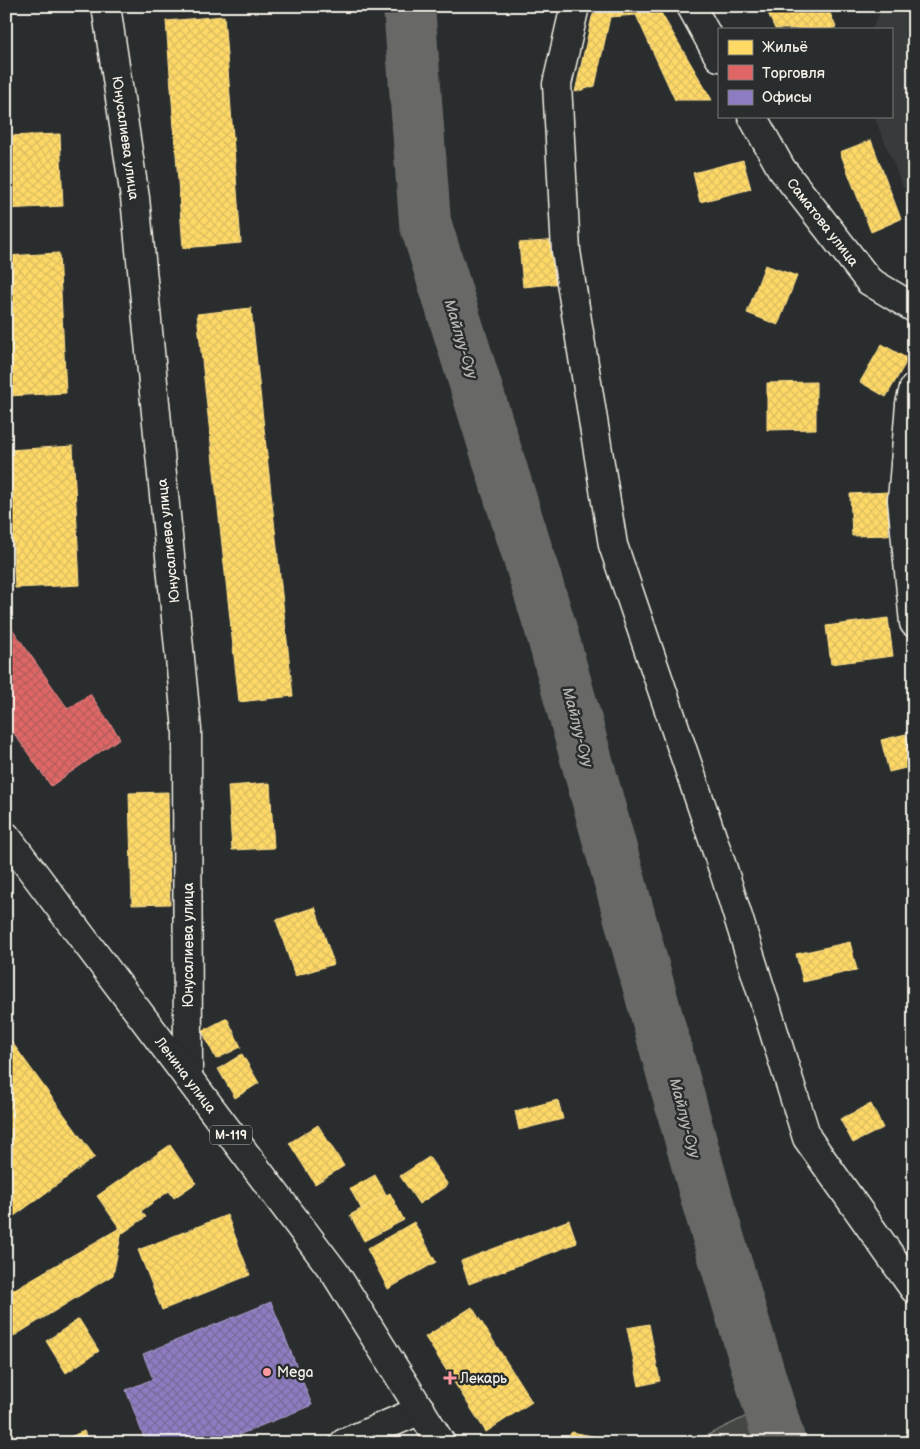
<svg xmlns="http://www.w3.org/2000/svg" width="920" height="1449" font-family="'Balsamiq Sans',sans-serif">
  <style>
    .built { fill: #373a3a }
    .green { fill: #444645; stroke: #9c9c96 }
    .homes { fill: url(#homes-cross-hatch); stroke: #fce08d }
    .shops { fill: url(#shops-cross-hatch); stroke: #e6908d }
    .offices { fill: url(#offices-cross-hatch); stroke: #ad9fce }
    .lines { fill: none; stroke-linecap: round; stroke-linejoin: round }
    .river { stroke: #676866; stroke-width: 52 }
    .minor-casing { stroke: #f4f1e8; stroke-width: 31 }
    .primary-casing { stroke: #f4f1e8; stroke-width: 31 }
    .minor { stroke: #2a2d2e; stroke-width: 28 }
    .primary { stroke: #2a2d2e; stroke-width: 28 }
    .poi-dot { fill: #ff9aa2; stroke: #2a2d2e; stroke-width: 2 }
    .labels { text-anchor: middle; stroke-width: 5; stroke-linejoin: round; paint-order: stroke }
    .shield { fill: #2a2d2e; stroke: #b7b6b0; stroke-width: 1 }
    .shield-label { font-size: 12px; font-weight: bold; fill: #f4f1e8 }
    .street-label { font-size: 14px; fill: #f4f1e8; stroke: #2a2d2e }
    .poi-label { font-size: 14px; fill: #f4f1e8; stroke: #2a2d2e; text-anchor: start }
    .water-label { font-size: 15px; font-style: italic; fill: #b5b3ae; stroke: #2a2d2e }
  </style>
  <defs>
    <pattern id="homes-cross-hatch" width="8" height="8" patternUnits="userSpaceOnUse" patternTransform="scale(1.25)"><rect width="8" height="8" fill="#ffd966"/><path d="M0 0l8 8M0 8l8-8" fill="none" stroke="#dbbc60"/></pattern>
    <pattern id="shops-cross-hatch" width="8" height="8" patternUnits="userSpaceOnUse" patternTransform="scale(1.25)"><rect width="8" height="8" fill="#e06666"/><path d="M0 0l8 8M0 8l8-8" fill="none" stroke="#b35d5c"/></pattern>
    <pattern id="offices-cross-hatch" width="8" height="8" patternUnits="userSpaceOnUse" patternTransform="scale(1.25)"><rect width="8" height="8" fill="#8e7cc3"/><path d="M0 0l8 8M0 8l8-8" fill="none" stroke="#766a97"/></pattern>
  </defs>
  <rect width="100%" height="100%" fill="#2a2d2e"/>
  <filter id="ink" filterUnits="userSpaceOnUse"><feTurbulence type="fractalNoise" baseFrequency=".02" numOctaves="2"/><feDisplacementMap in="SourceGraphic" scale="10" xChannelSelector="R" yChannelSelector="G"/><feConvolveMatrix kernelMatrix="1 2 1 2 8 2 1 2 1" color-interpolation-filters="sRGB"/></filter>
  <g filter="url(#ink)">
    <polygon class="built" points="883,6 914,6 914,214 874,116 891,116 891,29 872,29"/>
    <polygon class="green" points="753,1413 761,1443 691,1443"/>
    <g class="homes">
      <polygon points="597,6 657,6 712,100 675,100 636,15 610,17 595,86 575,92 592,17"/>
      <polygon points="765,6 827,6 836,27 832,29 775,29"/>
      <polygon points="224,16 241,243 183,248 166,21"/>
      <polygon points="60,134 63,206 6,209 6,136"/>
      <polygon points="871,140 901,219 871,232 840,152"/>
      <polygon points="743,160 751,189 700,202 693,173"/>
      <polygon points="559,240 563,283 523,287 519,243"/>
      <polygon points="59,253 66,393 6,396 6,256"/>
      <polygon points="765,265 797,276 778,325 747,313"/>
      <polygon points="251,308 293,696 239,702 197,314"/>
      <polygon points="882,344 908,359 886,397 860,382"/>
      <polygon points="816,382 816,429 767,430 767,383"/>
      <polygon points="73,446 80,585 15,588 8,450"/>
      <polygon points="888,492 889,535 852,536 850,494"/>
      <polygon points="888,618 893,656 831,664 826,626"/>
      <polygon points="906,734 914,766 889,772 881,740"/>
      <polygon points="270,783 274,848 232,850 228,786"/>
      <polygon points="168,792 170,904 132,905 129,793"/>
      <polygon points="315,907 334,964 295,976 276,920"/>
      <polygon points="850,942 857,970 803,982 796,954"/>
      <polygon points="227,1018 241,1047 216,1059 202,1031"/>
      <polygon points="6,1034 95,1157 6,1222 6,1165 12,1161 6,1152"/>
      <polygon points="242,1054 259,1083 235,1098 218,1069"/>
      <polygon points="558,1100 563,1119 519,1130 515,1111"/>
      <polygon points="871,1104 883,1128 853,1143 840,1119"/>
      <polygon points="318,1125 344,1166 315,1184 289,1143"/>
      <polygon points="170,1145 196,1183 174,1198 169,1191 141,1211 146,1217 123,1233 97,1196"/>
      <polygon points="429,1157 448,1185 419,1204 400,1176"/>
      <polygon points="375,1175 387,1196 362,1210 350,1189"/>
      <polygon points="390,1193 404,1220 364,1241 350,1215"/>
      <polygon points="227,1215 250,1275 162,1310 138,1250"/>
      <polygon points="569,1220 577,1243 469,1284 461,1261"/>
      <polygon points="414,1222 436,1262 388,1289 367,1249"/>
      <polygon points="123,1226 113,1275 6,1341 6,1294"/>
      <polygon points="472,1307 532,1402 486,1432 425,1337"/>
      <polygon points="79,1319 99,1351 66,1373 46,1341"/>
      <polygon points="649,1324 660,1381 639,1386 627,1328"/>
      <polygon points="84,1431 89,1443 56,1443"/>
      <polygon points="572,1432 597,1437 600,1443 563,1443"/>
    </g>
    <polygon class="shops" points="11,627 68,709 90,694 120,738 51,786 6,722 6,630"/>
    <polygon class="offices" points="271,1302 312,1405 226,1440 227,1443 146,1443 126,1390 153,1379 143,1354"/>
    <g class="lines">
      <polyline class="river" points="409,6 425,222 550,626 707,1200 780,1443"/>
      <g class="minor-casing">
        <g id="minor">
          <polyline points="106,6 135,198 187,730 188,1078"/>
          <polyline points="575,6 557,84 566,251 613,545 724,872 807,1138 914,1289"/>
          <polyline points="691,6 719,57"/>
          <polyline points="752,116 781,168 869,281 914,308"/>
          <polyline points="914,388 910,404 902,500 914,623"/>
          <polyline points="344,1443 421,1410"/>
        </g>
      </g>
      <g class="primary-casing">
        <polyline id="primary" points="6,836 335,1273 441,1443"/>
      </g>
      <use href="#minor" class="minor"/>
      <use href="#primary" class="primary"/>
    </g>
  </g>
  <g class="poi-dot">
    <circle cx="267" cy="1372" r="5"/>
    <path d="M447.5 1370.5h5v5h5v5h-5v5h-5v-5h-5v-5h5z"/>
  </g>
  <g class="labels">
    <rect class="shield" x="210" y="1125.5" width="42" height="19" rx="4"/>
    <g class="shield-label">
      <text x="231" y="1139">М-119</text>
    </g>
    <g class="street-label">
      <text transform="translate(126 138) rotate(82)" y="5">Юнусалиева улица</text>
      <text transform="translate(823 222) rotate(52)" y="5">Саматова улица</text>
      <text transform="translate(168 541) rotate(-96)" y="5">Юнусалиева улица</text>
      <text transform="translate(188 945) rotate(-90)" y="5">Юнусалиева улица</text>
      <text transform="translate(186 1075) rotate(53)" y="5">Ленина улица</text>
    </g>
    <g class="poi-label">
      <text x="277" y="1377">Mega</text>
      <text x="460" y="1383">Лекарь</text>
    </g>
    <g class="water-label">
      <text transform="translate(461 339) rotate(73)" y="5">Майлуу-Суу</text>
      <text transform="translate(578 727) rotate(75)" y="5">Майлуу-Суу</text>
      <text transform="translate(685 1118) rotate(75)" y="5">Майлуу-Суу</text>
    </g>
  </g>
  <rect width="920" height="1449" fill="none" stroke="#2a2d2e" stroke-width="25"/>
  <rect x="12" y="12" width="895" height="1424" fill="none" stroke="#f4f1e8" stroke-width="2" filter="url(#ink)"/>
  <rect x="718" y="28" width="175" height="90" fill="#2a2d2e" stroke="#7b7b78"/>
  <rect x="728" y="40" width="25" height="15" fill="#ffd966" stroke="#7b7b78"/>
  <text x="762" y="52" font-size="15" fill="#f4f1e8">Жильё</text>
  <rect x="728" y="65" width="25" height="15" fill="#e06666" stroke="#7b7b78"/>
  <text x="762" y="78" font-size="15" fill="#f4f1e8">Торговля</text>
  <rect x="728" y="90" width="25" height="15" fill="#8e7cc3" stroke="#7b7b78"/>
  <text x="762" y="102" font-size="15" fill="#f4f1e8">Офисы</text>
</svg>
